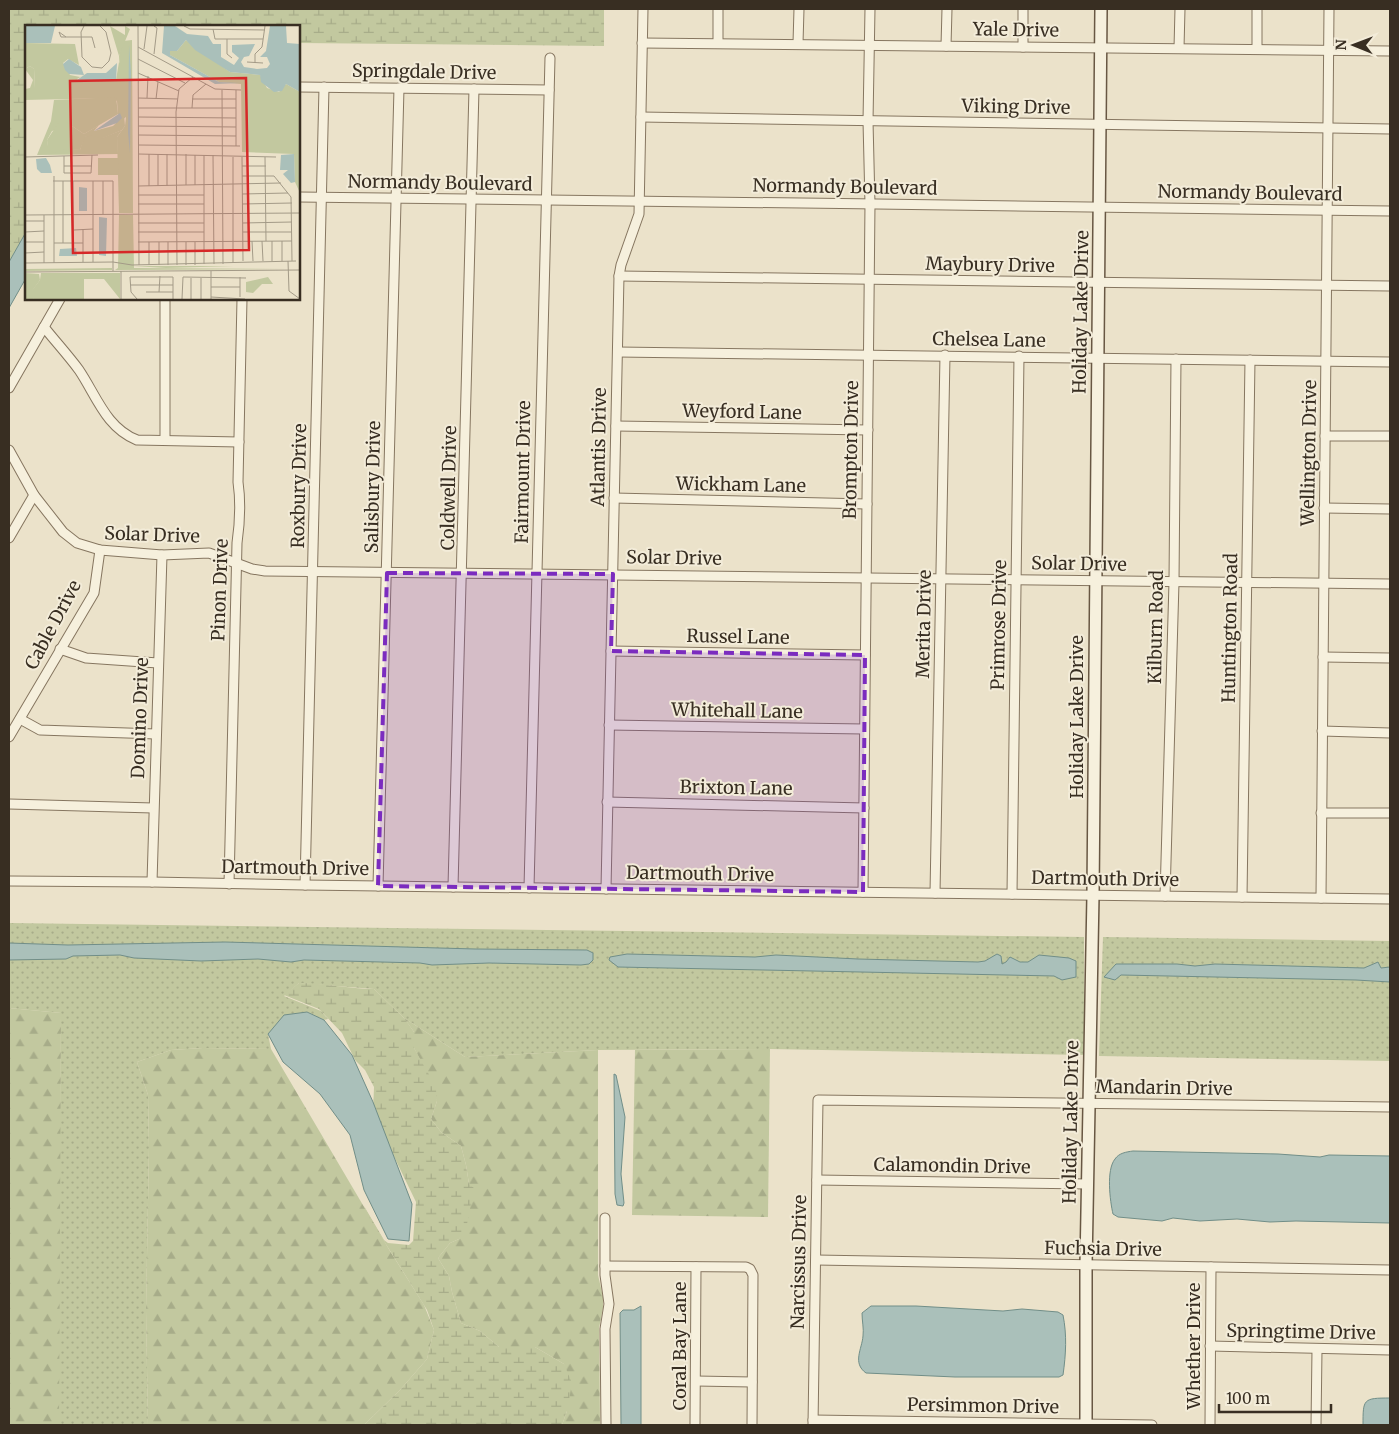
<svg xmlns="http://www.w3.org/2000/svg" width="1399" height="1434" font-family="Merriweather,serif">
  <style>
    .grass { fill: url(#grass-dots) }
    .forest { fill: url(#forest-firs) }
    .wetland { fill: url(#wetland-marsh) }
    .water { fill: #aac0ba; stroke: #718e88 }
    .lines { fill: none; stroke-linecap: round; stroke-linejoin: round }
    .street-casing { stroke: #867660; stroke-width: 11 }
    .secondary-casing { stroke: #685743; stroke-width: 14 }
    .street { stroke: #f6f0dd; stroke-width: 9 }
    .secondary { stroke: #f6f0dd; stroke-width: 11 }
    .marked { fill: #7b2cbf; fill-opacity: 0.2; stroke: #7b2cbf; stroke-width: 4; stroke-dasharray: 10 6; stroke-linejoin: round }
    .labels { text-anchor: middle; stroke-width: 4; stroke-linejoin: round; paint-order: stroke }
    .street-label { font-size: 18px; fill: #382e22; stroke: #f3ecd9 }
    .inset-road { fill: none; stroke: #a39a87; stroke-width: 1 }
    .view { fill: #d62828; fill-opacity: 0.15; stroke: #d62828; stroke-width: 2.5 }
    .inset-edge { fill: none; stroke: #382e22; stroke-width: 2.5 }
  </style>
  <defs>
    <pattern id="grass-dots" width="8" height="8" patternUnits="userSpaceOnUse" patternTransform="scale(1.25)"><rect width="8" height="8" fill="#c2c89f"/><path d="M2 2h.1M6 6h.1" fill="none" stroke="#a7ac89" stroke-width="1.8" stroke-linecap="round"/></pattern>
    <pattern id="forest-firs" width="22" height="20" patternUnits="userSpaceOnUse" patternTransform="scale(1.25)"><rect width="22" height="20" fill="#c2c89f"/><path d="M5 1l3.5 6h-7zM16 11l3.5 6h-7z" fill="#a7ac89"/></pattern>
    <pattern id="wetland-marsh" width="20" height="14" patternUnits="userSpaceOnUse" patternTransform="scale(1.25)"><rect width="20" height="14" fill="#c2c89f"/><path d="M1 5h8M5 5V1M11 12h8M15 12V8" fill="none" stroke="#a7ac89"/></pattern>
  </defs>
  <rect width="100%" height="100%" fill="#ebe2ca"/>
  <g class="grass">
    <polygon points="9,923 1084,937 1084,1055 770,1049 598,1050 465,1057 404,1018 374,989 299,983 284,996 321,1011 328,1019 324,1020 307,1012 268,1034 271,1049 203,1048 171,1050 137,1062 148,1095 149,1148 146,1311 148,1425 57,1425 61,1013 9,1008"/>
    <polygon points="1103,937 1390,941 1390,1061 1099,1056"/>
  </g>
  <g class="forest">
    <polygon points="9,1008 61,1013 59,1425 9,1425"/>
    <polygon points="404,1018 465,1057 598,1050 598,1275 603,1297 603,1308 599,1328 600,1425 562,1425 567,1411 564,1364 535,1347 499,1347 480,1331 461,1323 452,1292 449,1276 438,1258 450,1243 459,1239 469,1184 466,1165 461,1146 441,1132 431,1119 437,1101 422,1064 414,1048 414,1032"/>
    <polygon points="203,1048 271,1049 390,1251 424,1305 434,1330 427,1359 400,1390 364,1425 148,1425 146,1311 149,1148 148,1095 137,1062 171,1050"/>
    <polygon points="770,1049 768,1217 632,1215 635,1050"/>
  </g>
  <g class="wetland">
    <polygon points="9,9 604,9 604,46 299,43 299,26 26,26 26,232 9,262"/>
    <path d="M299,983C325,983 349,989 374,989L405,1019L414,1032V1048L436,1087L437,1101L431,1119L441,1132L461,1146L466,1165L469,1184L474,1188L467,1224L459,1239L450,1243L438,1258L449,1276L452,1292L461,1323L480,1331L499,1347H535L564,1364L572,1383L567,1411L562,1425H364L400,1390L427,1359L434,1330L427,1310L367,1214L364,1206L384,1240L388,1243L409,1245L413,1241L416,1202L373,1113L374,1087L365,1070L355,1060L342,1033L319,1009L284,995Z"/>
  </g>
  <g class="water">
    <polygon points="26,232 26,278 9,308 9,262"/>
    <polygon points="225,942 475,949 587,950 593,953 593,960 589,964 581,965 489,963 432,965 420,963 304,960 291,962 258,959 201,961 134,958 120,955 73,956 66,959 9,960 9,943 68,945"/>
    <polygon points="627,954 755,957 776,955 858,959 978,962 985,961 997,954 1001,956 1002,964 1006,962 1010,957 1020,962 1028,962 1039,955 1069,958 1076,961 1076,977 1062,980 1054,976 618,967 609,960 610,957"/>
    <polygon points="1378,962 1381,968 1390,967 1390,982 1356,980 1121,975 1115,980 1104,977 1116,964 1177,964 1195,966 1215,964 1364,968"/>
    <polygon points="307,1012 324,1020 352,1055 373,1102 412,1204 409,1241 388,1239 364,1190 350,1135 320,1094 283,1062 268,1034 284,1015"/>
    <polygon points="614,1074 616,1075 625,1117 621,1174 624,1203 623,1206 617,1205 615,1194"/>
    <path d="M1133,1151L1278,1154L1320,1157L1329,1155L1390,1156V1223L1296,1221L1270,1222L1237,1219L1200,1221L1173,1218L1162,1221L1118,1217L1113,1214C1110,1201 1106,1170 1115,1159C1119,1153 1126,1152 1133,1151Z"/>
    <polygon points="641,1306 641,1425 621,1425 620,1313 623,1310 634,1310"/>
    <path d="M871,1306H916L1003,1311L1022,1309L1058,1312L1063,1315C1067,1335 1066,1354 1063,1375L1059,1377H955L866,1373C852,1363 862,1349 863,1336C864,1329 862,1321 862,1313Z"/>
    <path d="M1390,1398V1425H1363C1363,1399 1363,1398 1390,1398Z"/>
  </g>
  <g class="lines">
    <g class="street-casing">
      <g id="street">
        <polyline points="642,43 1390,51"/>
        <polyline points="718,43 718,9"/>
        <polyline points="798,43 799,9"/>
        <polyline points="946,46 947,9"/>
        <polyline points="1023,47 1023,9"/>
        <polyline points="1179,48 1180,9"/>
        <polyline points="1257,49 1257,9"/>
        <polyline points="299,87 549,90"/>
        <polyline points="641,117 1390,129"/>
        <path d="M299,197C663,201 1026,206 1390,211"/>
        <polyline points="619,276 1390,286"/>
        <path d="M44,327C55,341 68,355 79,370C96,395 106,428 137,440L239,442"/>
        <polyline points="618,352 1390,362"/>
        <polyline points="9,388 60,299"/>
        <polyline points="616,426 868,430"/>
        <polyline points="1325,436 1390,436"/>
        <polyline points="165,440 165,299"/>
        <polyline points="9,450 34,495 63,532 77,543 100,550 162,555 209,553 252,569 265,571 1390,584"/>
        <polyline points="614,498 867,504"/>
        <polyline points="1324,508 1390,509"/>
        <polyline points="9,538 34,495"/>
        <polyline points="60,649 86,658 158,663"/>
        <polyline points="611,651 865,655"/>
        <polyline points="1323,657 1390,658"/>
        <polyline points="20,719 40,730 156,734"/>
        <polyline points="609,725 864,729"/>
        <polyline points="1322,731 1390,733"/>
        <polyline points="9,737 94,593 100,550"/>
        <polyline points="607,802 864,808"/>
        <polyline points="9,804 153,808"/>
        <polyline points="1321,813 1390,813"/>
        <polyline points="9,881 152,882 305,885 1390,899"/>
        <polyline points="152,882 162,555"/>
        <path d="M229,884L237,543C240,522 241,503 238,482L242,299"/>
        <polyline points="305,885 324,87"/>
        <polyline points="378,886 399,88"/>
        <polyline points="453,887 474,89"/>
        <polyline points="529,888 550,58"/>
        <polyline points="606,889 619,276 621,265 639,214 643,9"/>
        <polyline points="863,892 870,204 868,121 870,9"/>
        <polyline points="935,893 945,355"/>
        <polyline points="1012,894 1019,356"/>
        <polyline points="1165,896 1174,582 1176,359"/>
        <polyline points="1242,897 1250,360"/>
        <polyline points="1321,898 1329,9"/>
        <polyline points="817,1180 1088,1184"/>
        <polyline points="605,1218 605,1275 609,1304 605,1329 606,1425"/>
        <polyline points="816,1260 1390,1270"/>
        <polyline points="605,1266 746,1267 750,1269 753,1275 752,1425"/>
        <polyline points="1210,1346 1390,1350"/>
        <polyline points="696,1381 752,1382"/>
        <polyline points="813,1420 1152,1425"/>
        <polyline points="695,1425 696,1267"/>
        <polyline points="813,1425 818,1100 1390,1107"/>
        <polyline points="1210,1425 1211,1267"/>
        <polyline points="1316,1425 1317,1350"/>
      </g>
    </g>
    <g class="secondary-casing">
      <polyline id="secondary" points="1086,1425 1086,1265 1093,895 1101,9"/>
    </g>
    <use href="#street" class="street"/>
    <use href="#secondary" class="secondary"/>
  </g>
  <path class="marked" d="M387,573L613,574L611,651L865,655L863,892L378,886Z"/>
  <g class="labels">
    <g class="street-label">
      <text transform="translate(1016 30) rotate(1)" y="6">Yale Drive</text>
      <text transform="translate(424 72) rotate(1)" y="6">Springdale Drive</text>
      <text transform="translate(1016 107) rotate(1)" y="6">Viking Drive</text>
      <text transform="translate(440 183) rotate(1)" y="6">Normandy Boulevard</text>
      <text transform="translate(845 187) rotate(1)" y="6">Normandy Boulevard</text>
      <text transform="translate(1250 193) rotate(1)" y="6">Normandy Boulevard</text>
      <text transform="translate(990 265) rotate(1)" y="6">Maybury Drive</text>
      <text transform="translate(1081 312) rotate(-89)" y="6">Holiday Lake Drive</text>
      <text transform="translate(989 340) rotate(1)" y="6">Chelsea Lane</text>
      <text transform="translate(742 412) rotate(1)" y="6">Weyford Lane</text>
      <text transform="translate(599 447) rotate(-89)" y="6">Atlantis Drive</text>
      <text transform="translate(851 450) rotate(-89)" y="6">Brompton Drive</text>
      <text transform="translate(1309 453) rotate(-89)" y="6">Wellington Drive</text>
      <text transform="translate(523 472) rotate(-89)" y="6">Fairmount Drive</text>
      <text transform="translate(741 485) rotate(1)" y="6">Wickham Lane</text>
      <text transform="translate(299 486) rotate(-89)" y="6">Roxbury Drive</text>
      <text transform="translate(373 487) rotate(-89)" y="6">Salisbury Drive</text>
      <text transform="translate(449 488) rotate(-89)" y="6">Coldwell Drive</text>
      <text transform="translate(152 535) rotate(2)" y="6">Solar Drive</text>
      <text transform="translate(674 558) rotate(1)" y="6">Solar Drive</text>
      <text transform="translate(1079 564) rotate(1)" y="6">Solar Drive</text>
      <text transform="translate(220 590) rotate(-88)" y="6">Pinon Drive</text>
      <text transform="translate(924 624) rotate(-89)" y="6">Merita Drive</text>
      <text transform="translate(53 625) rotate(-62)" y="6">Cable Drive</text>
      <text transform="translate(999 625) rotate(-89)" y="6">Primrose Drive</text>
      <text transform="translate(1156 627) rotate(-89)" y="6">Kilburn Road</text>
      <text transform="translate(1230 628) rotate(-89)" y="6">Huntington Road</text>
      <text transform="translate(738 637) rotate(1)" y="6">Russel Lane</text>
      <text transform="translate(737 711) rotate(1)" y="6">Whitehall Lane</text>
      <text transform="translate(1077 717) rotate(-90)" y="6">Holiday Lake Drive</text>
      <text transform="translate(140 718) rotate(-88)" y="6">Domino Drive</text>
      <text transform="translate(736 788) rotate(1)" y="6">Brixton Lane</text>
      <text transform="translate(295 868) rotate(1)" y="6">Dartmouth Drive</text>
      <text transform="translate(700 874) rotate(1)" y="6">Dartmouth Drive</text>
      <text transform="translate(1105 879) rotate(1)" y="6">Dartmouth Drive</text>
      <text transform="translate(1164 1088) rotate(1)" y="6">Mandarin Drive</text>
      <text transform="translate(1071 1122) rotate(-89)" y="6">Holiday Lake Drive</text>
      <text transform="translate(952 1166) rotate(1)" y="6">Calamondin Drive</text>
      <text transform="translate(1103 1249) rotate(1)" y="6">Fuchsia Drive</text>
      <text transform="translate(799 1262) rotate(-89)" y="6">Narcissus Drive</text>
      <text transform="translate(1301 1332) rotate(1)" y="6">Springtime Drive</text>
      <text transform="translate(680 1346) rotate(-90)" y="6">Coral Bay Lane</text>
      <text transform="translate(1194 1346) rotate(-90)" y="6">Whether Drive</text>
      <text transform="translate(983 1406) rotate(1)" y="6">Persimmon Drive</text>
    </g>
  </g>
  <g transform="translate(25 25)">
    <rect width="275" height="275" fill="#ebe2ca"/>
    <path d="M107,15L108,188H94L92,112L100,101L101,92L97,95L93,89L92,76L87,73L0,75V64L5,63L8,55L0,44L5,41L9,44L10,63H96L94,31L98,16ZM94,190H108L109,243L263,244L90,245L93,243ZM87,243V245L0,246V244ZM0,248L14,249L15,255L7,266L9,274H0Z" fill="#c2c89f"/>
    <path d="M0,18L50,19L54,40L43,34L38,38L45,50L55,52L62,48L52,54L55,57L91,55L94,37L97,41V63H10L9,44L5,41L0,44ZM91,72L93,89L59,109L47,101L27,106L22,115L23,121L55,125L59,112L67,109L77,113L97,105L92,112L93,129L12,130L26,96L29,75ZM73,133H93L94,150H73ZM108,241H209L141,243ZM16,248H95V274L79,254H59V274H9L5,268L15,255Z" fill="#c2c89f"/>
    <path d="M85,1L100,10V1L105,4L94,31ZM161,15L205,47L235,50L242,63L254,67L261,59L275,67V168L270,157L269,129L217,127L216,59L194,57L145,30V26H152ZM99,90L100,101L97,105L76,114L67,110L60,112L55,125L38,124L29,128L23,124L22,115L34,97H41L59,109L74,100L69,106L88,101ZM243,252L248,259H237L228,268L221,267V257Z" fill="#c2c89f"/>
    <path d="M0,1H30L26,18H0ZM139,1H150L162,9L183,11L188,19H196V32L209,40L214,33L207,27V20L230,19L224,31L219,32L216,37L219,42L232,44L242,43L245,39L242,32H235L241,26L245,1H261L262,18L275,19V67L261,59L257,66L249,67L236,57L235,50L205,47L170,25L161,15L152,26H145V30L194,57L216,58L190,59L137,28ZM104,20L106,47L105,128L103,108ZM44,34L56,42L59,50L44,49L40,45L38,39ZM92,38L91,55H52L62,48H81ZM95,88L97,93L92,98L69,106ZM269,129L270,157L266,158L258,149L263,145H255L256,130ZM21,133L25,140L27,148H16L12,144L11,134ZM54,162L62,163V186H54ZM74,192L82,193L81,231L74,230ZM51,223L52,231H34L35,224Z" fill="#aac0ba"/>
    <path class="inset-road" d="M59,1L56,7L57,32L67,42L77,43L84,36L86,28L81,7L75,1M113,1L114,240M159,1L165,4L240,5M188,4L190,14H238M41,12L34,7L36,12H67L70,23M202,14V29L207,33M113,22L190,64L216,65M119,24L122,1M129,29L132,3L129,1M113,34L160,58M222,37L238,38M230,38V29L237,22L240,1M113,48L154,66M197,65L198,239M211,65V121M113,73L153,74M122,73L123,51M131,74L133,57M167,74H211M113,83H211M167,83L168,70L181,59M113,92L211,93M113,101L211,102M113,110L211,111M113,120L215,121M113,129L251,132M133,129V161M142,129V161M170,130V160M179,130V239M188,130L189,239M39,131V148H66L67,130M0,132L73,130M208,132V238M217,132L218,236M240,132L241,216M39,141H67M217,141H241M29,151V238M217,151H249L266,172L267,236M28,156H88V246M48,156V218M78,156V189M161,160V129M113,161L256,158M124,161V129M217,169L263,168M113,170H179M113,179H179M217,179L267,178M0,190L275,188M19,190V238M0,196H19M113,198H179M218,198L267,197M58,204V237M49,205L68,204M0,207L19,206M113,207H179M218,207H267M227,216L228,236M237,216L238,236M247,216V236M257,216V236M0,217H19M113,217L267,216M124,217V240M143,217V240M170,217V240M29,218H58M38,218V156M0,228L19,227M263,236L264,266L275,274M68,237V156M0,238L88,237L107,240L271,236M134,240V217M152,240L151,87L154,64L168,52M161,240V217M96,246V274M186,246V274M0,247L275,245M166,253V274M176,253V274M106,260H148M186,262H215M121,267H148M134,267L135,251M186,272L220,274M215,272V252M112,274L106,267L105,252H148V274M157,274L158,252L221,253"/>
    <path class="view" d="M221,53L224,225L48,228L45,56Z"/>
    <rect width="275" height="275" class="inset-edge"/>
  </g>
  <rect width="1399" height="1434" fill="none" stroke="#382e22" stroke-width="20"/>
  <g transform="translate(1354 45) rotate(271)" stroke="#f3ecd9" stroke-width="4" paint-order="stroke">
  <path d="M0-4L9 19L0 12L-9 19Z" fill="#382e22"/>
  <text y="-8" font-size="14" font-weight="bold" text-anchor="middle" fill="#382e22">N</text>
  </g>
  <path d="M1219 1404v8h112v-8" fill="none" stroke="#382e22" stroke-width="2.5"/>
  <text x="1226" y="1404" font-size="15" fill="#382e22" stroke="#f3ecd9" stroke-width="4" paint-order="stroke">100 m</text>
</svg>
